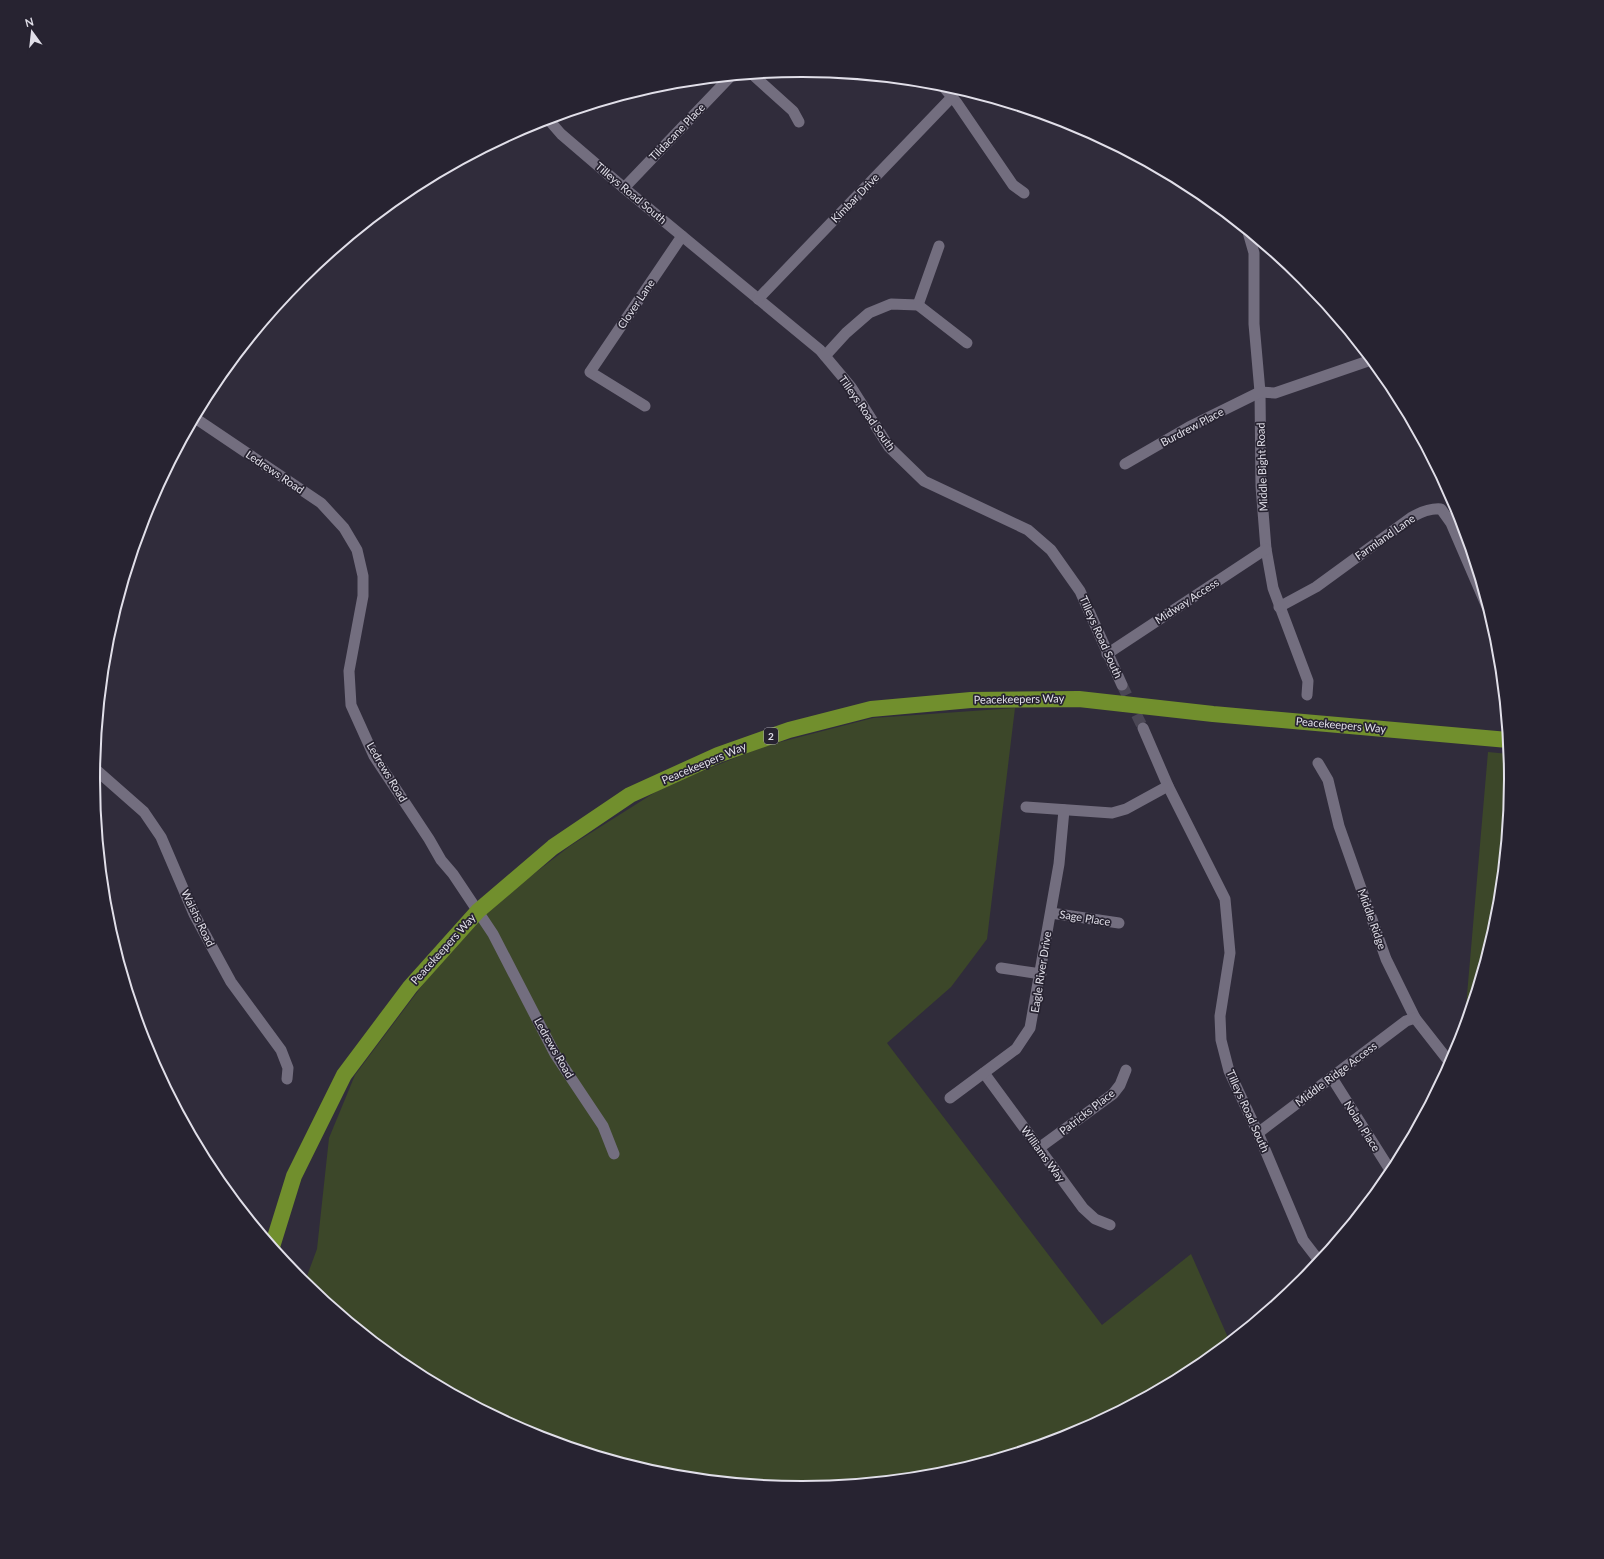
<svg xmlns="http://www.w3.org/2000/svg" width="1604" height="1559" font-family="Lato,sans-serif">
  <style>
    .green { fill: #3c4729 }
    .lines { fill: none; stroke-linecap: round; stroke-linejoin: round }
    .minor-tunnel { stroke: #4b4755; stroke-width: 11; stroke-dasharray: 11 5.5; stroke-linecap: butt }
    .minor { stroke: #736e7f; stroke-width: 11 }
    .highway { stroke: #718f2d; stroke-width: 16 }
    .labels { text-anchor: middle; stroke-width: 3.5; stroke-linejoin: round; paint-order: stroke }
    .shield { fill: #272331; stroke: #a9a7b2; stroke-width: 1 }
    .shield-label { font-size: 10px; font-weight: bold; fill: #e1dfe9 }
    .street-label { font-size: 11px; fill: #e1dfe9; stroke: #272331 }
    .rim { fill: none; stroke: #e1dfe9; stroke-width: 2 }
  </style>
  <rect width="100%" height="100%" fill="#302c3b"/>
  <g class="green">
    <polygon points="1015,708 987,939 951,987 887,1043 1102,1325 1191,1254 1230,1342 1196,1370 1073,1435 940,1475 802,1489 663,1475 530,1435 408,1369 304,1284 317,1249 329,1138 355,1075 436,967 487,910 570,846 665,786 765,746 873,718"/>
    <polygon points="1488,752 1509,754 1511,780 1498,918 1464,1030"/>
  </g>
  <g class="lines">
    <polyline class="minor-tunnel" points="1122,685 1143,728"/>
    <g class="minor">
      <polyline points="753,75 793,111 799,122"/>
      <polyline points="941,84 957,103 1013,185 1024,193"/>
      <polyline points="548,119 561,134 624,188 820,350 851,387 889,447 924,481 1028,530 1051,550 1080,591 1122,685"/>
      <polyline points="624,188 730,77"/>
      <polyline points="1248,232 1254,253 1254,324 1260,392 1261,486 1266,549 1273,588 1308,681 1307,695"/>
      <polyline points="758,299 952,97"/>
      <polyline points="918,305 939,246"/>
      <polyline points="825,356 846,333 869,313 891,304 918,305 967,343"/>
      <polyline points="645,406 590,372 682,236"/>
      <polyline points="195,418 321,503 344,528 357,550 363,576 363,596 349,671 351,705 374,756 429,839 441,860 453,874 493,934 555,1054 603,1126 614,1154"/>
      <polyline points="1125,464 1189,427 1260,392 1275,393 1371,360"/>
      <path d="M1279,607L1316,587L1412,517C1421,512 1430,508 1441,509L1451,523L1488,609"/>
      <polyline points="1107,654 1266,549"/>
      <polyline points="1143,728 1168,786 1225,899 1230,953 1220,1016 1221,1040 1229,1071 1258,1133 1303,1240 1320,1262"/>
      <polyline points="1318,763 1328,780 1339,826 1386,959 1415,1018 1451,1064"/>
      <polyline points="94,768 144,812 161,837 194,914 231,982 281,1050 288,1068 287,1079"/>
      <polyline points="1026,807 1112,813 1126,809 1168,786"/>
      <polyline points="1051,913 1119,923"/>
      <polyline points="1001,968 1041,974"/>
      <polyline points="984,1073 1083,1208 1095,1219 1110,1225"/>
      <polyline points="1332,1078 1392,1173"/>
      <polyline points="950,1098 1016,1049 1030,1028 1059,864 1064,810"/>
      <polyline points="1258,1133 1406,1021 1415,1018"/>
      <polyline points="1039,1148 1113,1094 1120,1085 1126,1070"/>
    </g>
    <polyline class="highway" points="272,1247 294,1176 344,1075 410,987 478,911 553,847 630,795 718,755 789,730 871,709 971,700 1079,699 1213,714 1508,740"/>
  </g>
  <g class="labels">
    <rect class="shield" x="764" y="728" width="14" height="16" rx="3"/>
    <g class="shield-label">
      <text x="771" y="740">2</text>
    </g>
    <g class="street-label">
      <text transform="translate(677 132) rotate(-46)" y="4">Tildacane Place</text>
      <text transform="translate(631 193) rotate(40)" y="4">Tilleys Road South</text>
      <text transform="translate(855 198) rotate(-46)" y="4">Kimbar Drive</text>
      <text transform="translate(636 304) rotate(-56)" y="4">Clover Lane</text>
      <text transform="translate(867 413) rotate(55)" y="4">Tilleys Road South</text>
      <text transform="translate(1192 427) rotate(-28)" y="4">Burdrew Place</text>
      <text transform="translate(1262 467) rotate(-92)" y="4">Middle Bight Road</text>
      <text transform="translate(275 472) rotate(34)" y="4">Ledrews Road</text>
      <text transform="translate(1385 537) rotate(-35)" y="4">Farmland Lane</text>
      <text transform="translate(1187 601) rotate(-33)" y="4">Midway Access</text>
      <text transform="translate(1101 637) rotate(66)" y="4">Tilleys Road South</text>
      <text transform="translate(1019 699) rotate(-1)" y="4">Peacekeepers Way</text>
      <text transform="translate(1341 725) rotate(5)" y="4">Peacekeepers Way</text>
      <text transform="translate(704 763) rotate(-23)" y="4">Peacekeepers Way</text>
      <text transform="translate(387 772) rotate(59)" y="4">Ledrews Road</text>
      <text transform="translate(198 918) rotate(64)" y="4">Walshs Road</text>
      <text transform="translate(1085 918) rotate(9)" y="4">Sage Place</text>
      <text transform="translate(1372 919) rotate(70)" y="4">Middle Ridge</text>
      <text transform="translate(443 949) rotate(-48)" y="4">Peacekeepers Way</text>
      <text transform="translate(1041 972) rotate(-81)" y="4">Eagle River Drive</text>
      <text transform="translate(554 1048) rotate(60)" y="4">Ledrews Road</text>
      <text transform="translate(1336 1074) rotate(-37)" y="4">Middle Ridge Access</text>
      <text transform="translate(1248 1111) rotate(66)" y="4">Tilleys Road South</text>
      <text transform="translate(1087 1112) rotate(-38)" y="4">Patricks Place</text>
      <text transform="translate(1362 1126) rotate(58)" y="4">Nolan Place</text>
      <text transform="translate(1043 1154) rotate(54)" y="4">Williams Way</text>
    </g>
  </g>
  <path d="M0 0H1604V1559H0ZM100 779a702 702 0 1 1 1404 0a702 702 0 1 1-1404 0Z" fill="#272331" fill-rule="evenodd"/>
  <path class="rim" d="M100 779a702 702 0 1 1 1404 0a702 702 0 1 1-1404 0Z"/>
  <g transform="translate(32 32) rotate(345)" stroke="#272331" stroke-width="3" paint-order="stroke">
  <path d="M0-3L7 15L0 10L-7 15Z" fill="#e1dfe9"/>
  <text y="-6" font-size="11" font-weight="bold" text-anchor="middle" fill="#e1dfe9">N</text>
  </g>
</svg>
